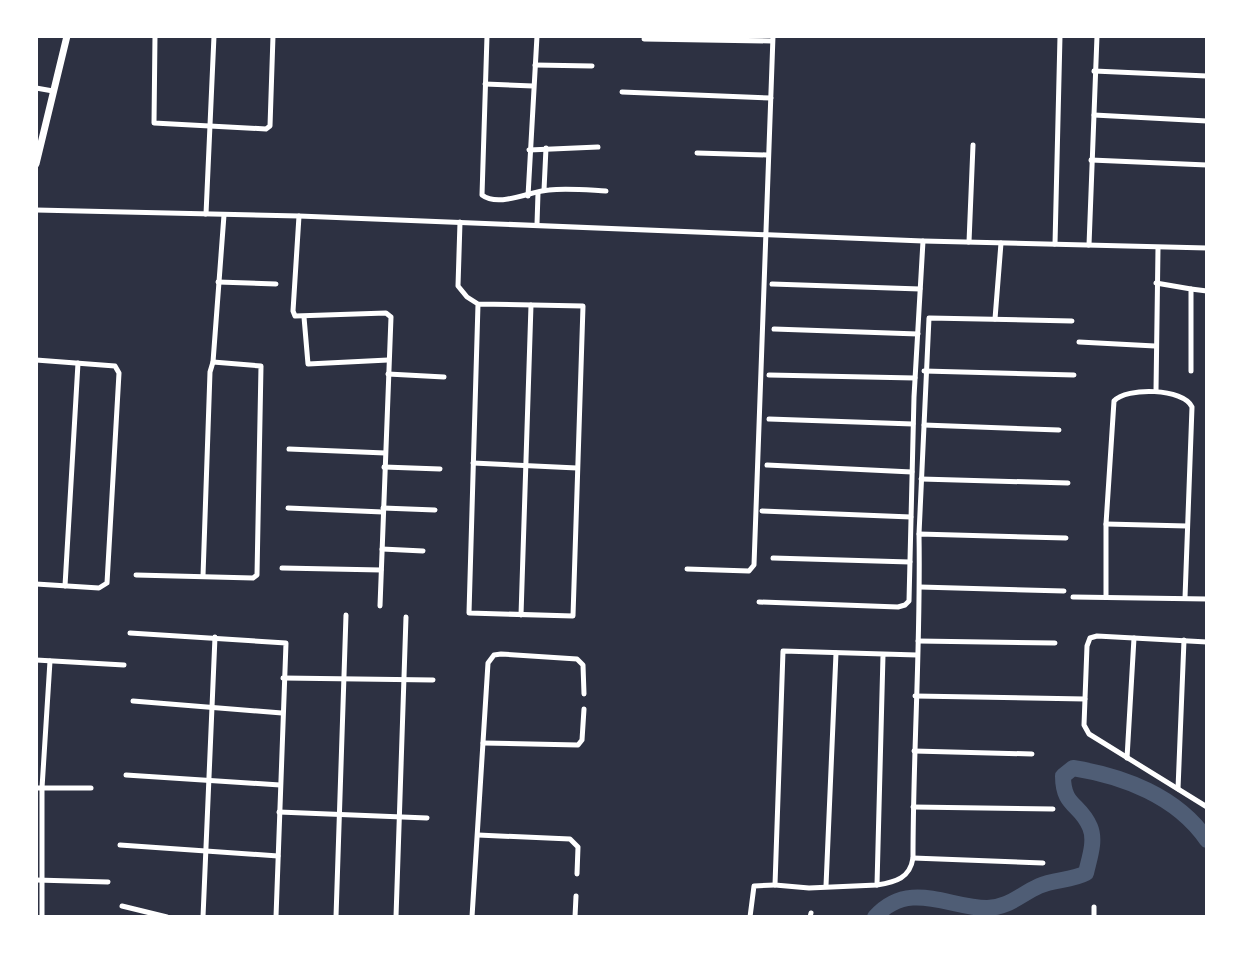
<svg xmlns="http://www.w3.org/2000/svg" width="1243" height="953" font-family="'Work Sans',sans-serif">
  <style>
    .lines { fill: none; stroke-linecap: round; stroke-linejoin: round }
    .river { stroke: #4f5d75; stroke-width: 16 }
    .minor { stroke: #fff; stroke-width: 5 }
    .secondary { stroke: #fff; stroke-width: 7 }
  </style>
  <rect width="100%" height="100%" fill="#2d3142"/>
  <g class="lines">
    <path class="river" d="M875,917C909,879 949,908 987,908C1008,908 1021,894 1039,886C1054,879 1071,881 1086,873C1089,859 1096,841 1090,827C1080,803 1063,807 1063,776L1073,768C1123,776 1177,796 1207,840"/>
    <g class="minor">
      <polyline points="155,36 154,123 266,129 270,126 273,36"/>
      <path d="M487,36L482,195C499,208 530,191 549,190C567,188 587,190 606,191"/>
      <polyline points="644,39 772,41"/>
      <polyline points="535,65 592,66"/>
      <polyline points="1094,71 1207,76"/>
      <polyline points="485,84 533,86"/>
      <polyline points="36,88 53,91"/>
      <polyline points="622,92 771,98"/>
      <polyline points="1094,115 1207,121"/>
      <polyline points="529,150 598,147"/>
      <polyline points="697,153 767,155"/>
      <polyline points="1091,160 1207,165"/>
      <polyline points="544,190 546,148"/>
      <polyline points="528,196 537,36"/>
      <polyline points="36,210 299,216 923,241 1207,248"/>
      <polyline points="206,214 214,36"/>
      <polyline points="299,216 293,311 295,316 386,313 391,317 380,606"/>
      <polyline points="460,222 458,286 467,297 478,304 583,306 573,616 469,613 478,304"/>
      <polyline points="537,224 538,193"/>
      <polyline points="969,242 973,145"/>
      <polyline points="1055,244 1060,36"/>
      <polyline points="1089,245 1097,36"/>
      <polyline points="218,282 276,284"/>
      <polyline points="1156,283 1191,289 1191,371"/>
      <polyline points="772,284 920,289"/>
      <polyline points="1191,289 1207,291"/>
      <polyline points="304,317 308,364 388,360"/>
      <polyline points="995,319 1001,243"/>
      <polyline points="774,329 918,334"/>
      <polyline points="1079,342 1155,346"/>
      <polyline points="36,360 115,366 119,373 107,583 99,588 36,584"/>
      <polyline points="924,371 1074,375"/>
      <polyline points="388,374 444,377"/>
      <polyline points="769,375 915,378"/>
      <polyline points="1156,391 1158,248"/>
      <polyline points="769,419 913,424"/>
      <polyline points="924,425 1059,430"/>
      <polyline points="289,449 385,453"/>
      <polyline points="473,463 577,468"/>
      <polyline points="767,465 912,472"/>
      <polyline points="384,467 440,469"/>
      <polyline points="921,479 1068,483"/>
      <polyline points="288,508 383,512"/>
      <polyline points="383,508 435,510"/>
      <polyline points="762,511 911,517"/>
      <polyline points="1106,524 1187,526"/>
      <polyline points="919,534 929,318 1072,321"/>
      <polyline points="382,549 423,551"/>
      <polyline points="773,558 910,562"/>
      <polyline points="282,568 381,570"/>
      <polyline points="687,569 749,571 754,565 773,36"/>
      <polyline points="136,575 253,578 257,575 261,366 213,362"/>
      <polyline points="203,576 210,372 213,362 224,215"/>
      <polyline points="65,586 78,363"/>
      <polyline points="920,587 1064,591"/>
      <polyline points="1073,597 1207,599"/>
      <path d="M1106,597V524L1114,401C1126,387 1184,388 1192,407L1185,598"/>
      <polyline points="759,602 898,607 905,605 909,601 914,397 923,241"/>
      <polyline points="521,615 531,305"/>
      <polyline points="130,633 286,643 276,917"/>
      <polyline points="918,641 1055,643"/>
      <polyline points="1207,642 1097,636 1090,638 1087,646 1084,725 1089,734 1207,807"/>
      <polyline points="883,655 877,885 809,888 775,885 783,651 917,655"/>
      <polyline points="36,660 124,665"/>
      <polyline points="283,678 433,680"/>
      <polyline points="915,696 1085,699"/>
      <polyline points="133,701 282,713"/>
      <polyline points="483,743 578,745 582,740 584,709"/>
      <polyline points="914,751 1032,754"/>
      <polyline points="1127,758 1134,638"/>
      <polyline points="126,775 280,785"/>
      <polyline points="36,788 91,788"/>
      <polyline points="1178,789 1184,640"/>
      <polyline points="913,807 1053,809"/>
      <polyline points="279,812 427,818"/>
      <polyline points="478,835 570,839 578,847 577,874"/>
      <polyline points="120,845 278,856"/>
      <polyline points="913,858 1043,863"/>
      <polyline points="36,880 108,882"/>
      <path d="M877,885C896,882 910,878 913,858C913,750 921,642 919,534L1066,538"/>
      <polyline points="826,886 836,653"/>
      <polyline points="122,906 167,917"/>
      <polyline points="1094,907 1094,917"/>
      <polyline points="42,917 42,788 50,661"/>
      <polyline points="203,917 215,637"/>
      <polyline points="336,917 346,615"/>
      <polyline points="396,917 406,617"/>
      <polyline points="472,917 488,663 494,655 501,654 577,659 583,665 584,694"/>
      <polyline points="575,917 576,896"/>
      <polyline points="750,917 754,886 775,885"/>
      <polyline points="810,917 811,913"/>
    </g>
    <polyline class="secondary" points="36,164 67,36"/>
  </g>
  <rect width="1243" height="953" fill="none" stroke="#ffffff" stroke-width="76"/>
</svg>
